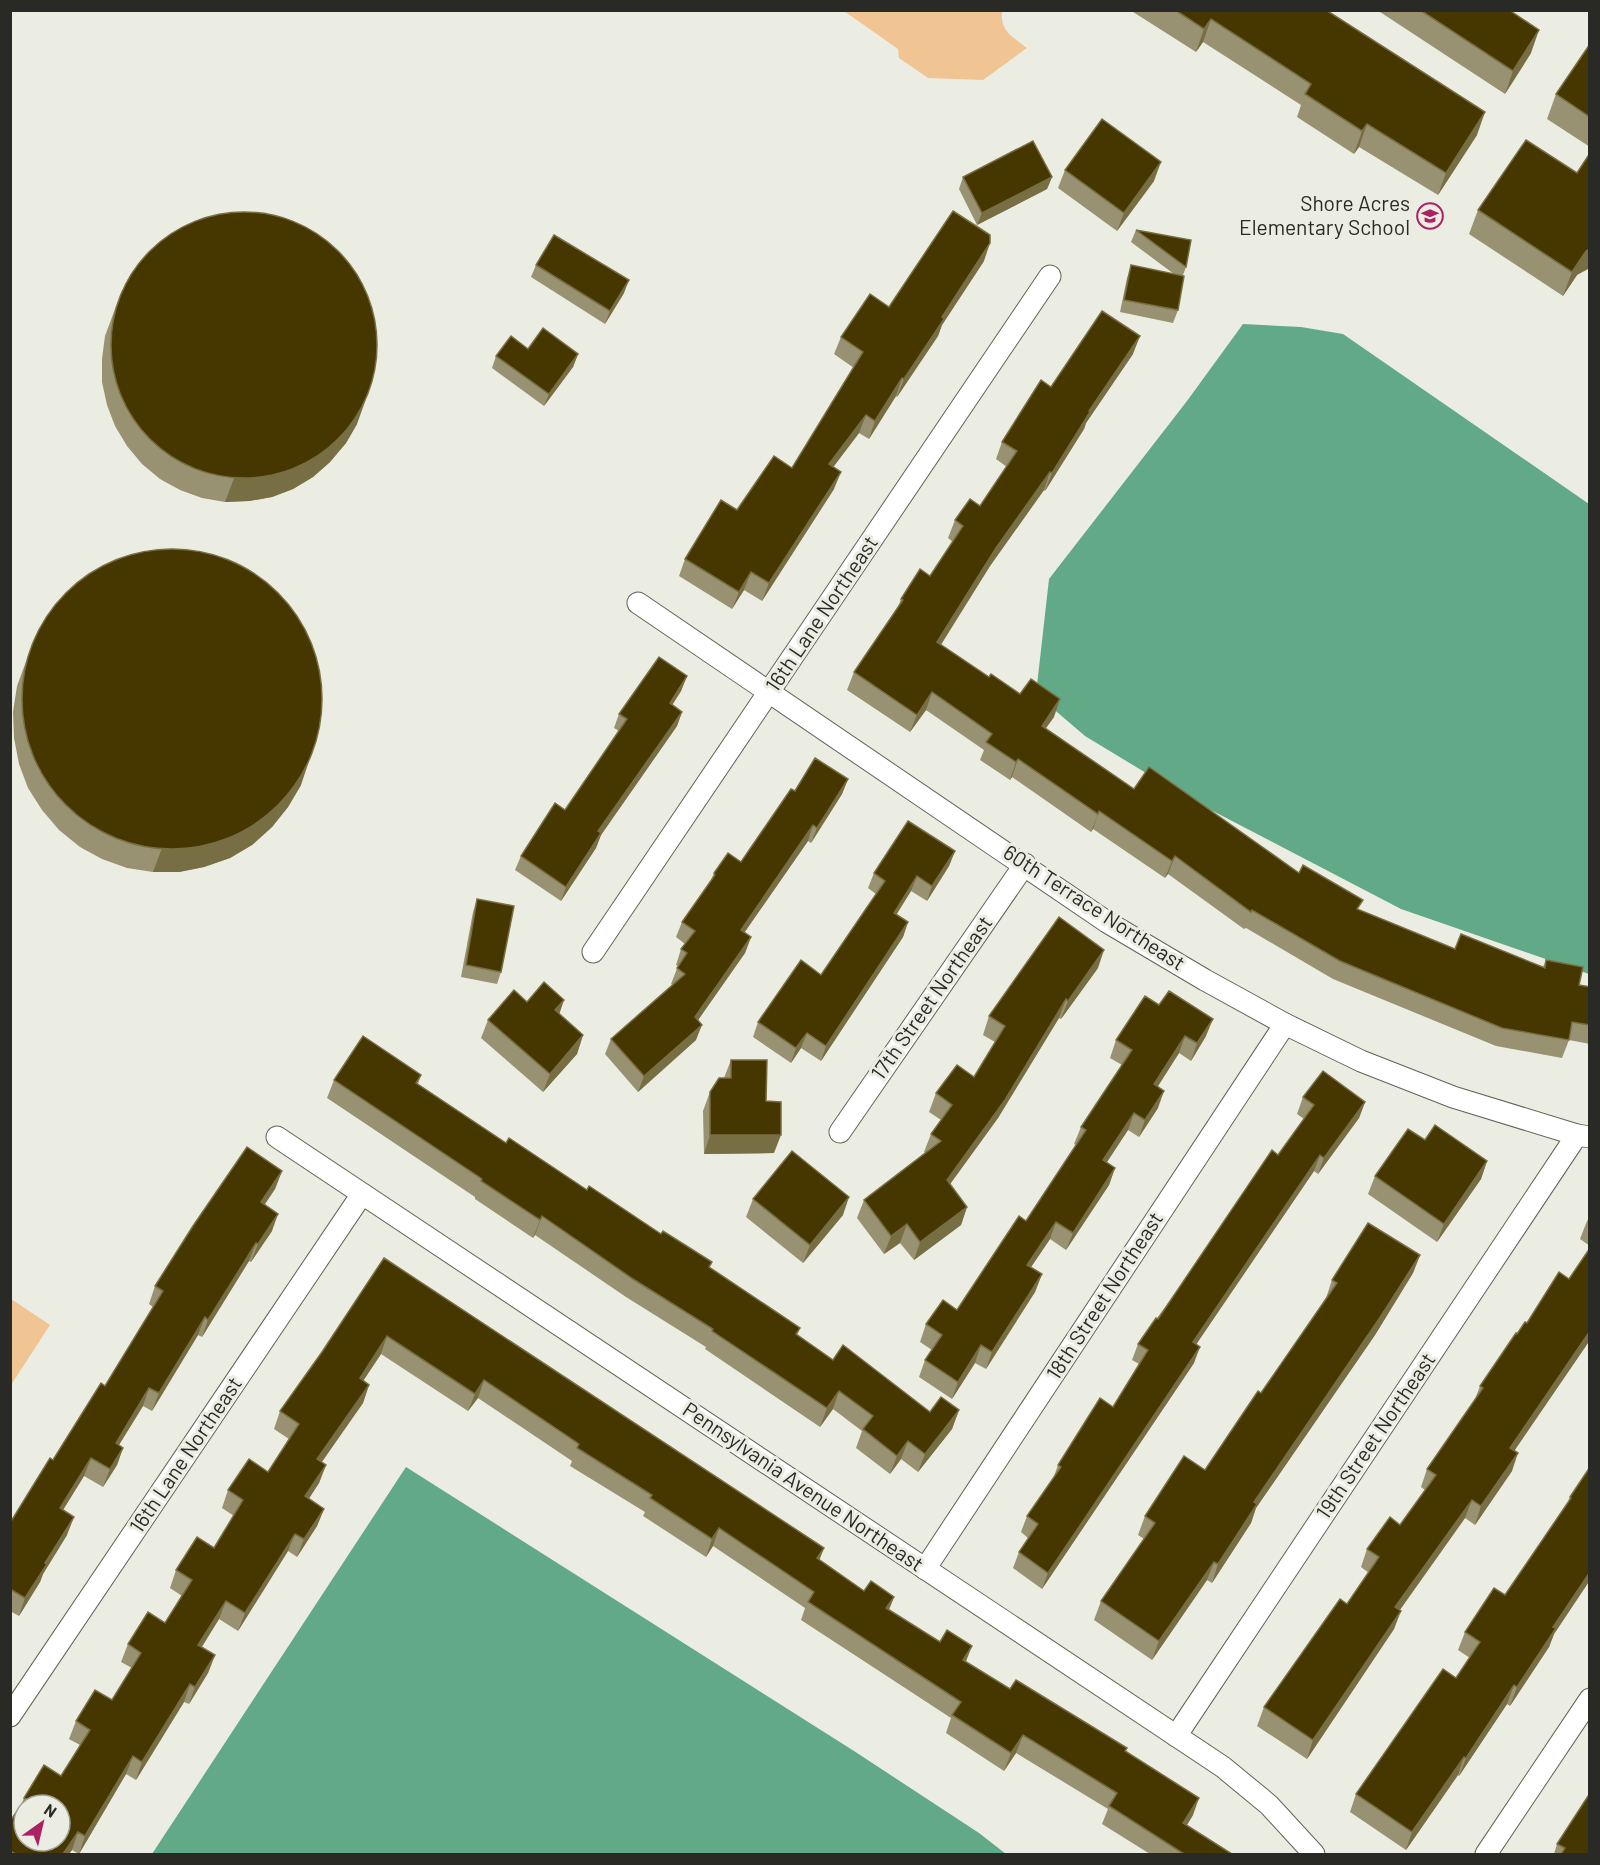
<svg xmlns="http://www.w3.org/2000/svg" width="1600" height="1865" font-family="Barlow,sans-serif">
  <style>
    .green { fill: #f1c493 }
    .water { fill: #62a988 }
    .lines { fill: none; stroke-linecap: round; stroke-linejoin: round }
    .minor-casing { stroke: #62645a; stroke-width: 23 }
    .minor { stroke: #fff; stroke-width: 21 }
    .wall { fill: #989272 }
    .shaded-wall { fill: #786e44 }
    .building { fill: #463701; stroke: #786e44; stroke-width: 1.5; fill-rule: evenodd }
    .labels { text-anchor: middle; stroke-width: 6; stroke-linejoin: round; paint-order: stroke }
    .poi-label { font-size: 21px; fill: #292a26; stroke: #ebede2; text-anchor: end }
    .street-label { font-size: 21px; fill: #292a26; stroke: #ebede2 }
  </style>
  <rect width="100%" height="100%" fill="#ebede2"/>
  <g class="green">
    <path d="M844,11H1002C1000,32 1012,36 1027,48L983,80L928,78L899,58L898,49Z"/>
    <polygon points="11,1299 50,1325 11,1385"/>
  </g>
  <g class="water">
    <polygon points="1243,324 1301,327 1343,334 1589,504 1589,974 1401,909 1184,796 1085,736 1036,694 1049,579 1187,401"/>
    <polygon points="406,1467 854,1751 979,1833 1006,1854 152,1854"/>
  </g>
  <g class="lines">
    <g class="minor-casing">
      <g id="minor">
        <polyline points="638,603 1107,922 1205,980 1285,1024 1361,1061 1453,1097 1577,1135 1590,1137"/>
        <polyline points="593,952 1050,276"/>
        <polyline points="840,1132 1025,864"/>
        <polyline points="277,1137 1223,1767 1269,1805 1314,1854"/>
        <polyline points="925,1569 1285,1024"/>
        <polyline points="10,1716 362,1194"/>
        <polyline points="1176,1736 1577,1135"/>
        <polyline points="1486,1854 1590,1699"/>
      </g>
    </g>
    <use href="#minor" class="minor"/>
  </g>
  <g class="wall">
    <polygon points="1130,10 1326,10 1477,135 1438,195 1359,147 1354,154 1297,117 1301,105 1203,42 1196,52"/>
    <polygon points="1377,10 1509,10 1531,53 1505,94"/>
    <polygon points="1590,44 1590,147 1547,119 1556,94"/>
    <polygon points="1065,170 1154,181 1117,231 1058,188"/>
    <polygon points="963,177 1052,177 1047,189 977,225 959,189"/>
    <polygon points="1478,210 1577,275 1563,296 1469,234"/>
    <polygon points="1136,230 1186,267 1183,275 1178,310 1173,323 1120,312 1127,278 1131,265 1174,274 1131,242"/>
    <polygon points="984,261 942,325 938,336 897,397 896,396 869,439 859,433 833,467 834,489 762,601 744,590 732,609 679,576 685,559 737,510 792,468 854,368 834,354 841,337 889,307"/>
    <polygon points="536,265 624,293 605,324 531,277"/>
    <polygon points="122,290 357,424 346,443 330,462 313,477 293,489 272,497 249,501 225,502 202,498 180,490 160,479 142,464 127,446 115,426 107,405 102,382 102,359 105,336"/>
    <polygon points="528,349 578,354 573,367 544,406 492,368 496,356"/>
    <polygon points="1133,354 1086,423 1084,429 1045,491 1044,490 990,566 941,645 989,677 1054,717 1046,728 1134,789 1299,873 1359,910 1455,949 1543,967 1546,960 1579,985 1590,987 1590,1044 1569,1040 1562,1058 1496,1046 1333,979 1246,928 1244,929 1168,874 1165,878 1093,829 1091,832 1012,777 1010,780 980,760 984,750 926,710 910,732 847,690 854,672 898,607 901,599 930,576 953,542 948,538 955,520 980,506 1007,467 996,459 1002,442 1051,387"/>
    <polygon points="35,637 301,785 288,807 272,827 252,845 230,858 204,867 179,872 153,872 127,868 102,859 80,847 59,830 42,810 28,788 19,764 14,738 13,712 17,686"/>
    <polygon points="687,676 681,691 672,705 682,712 677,726 601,835 596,848 561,901 515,870 521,856 565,810 619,731 614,728 619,714"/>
    <polygon points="848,779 842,794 811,843 808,841 744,933 751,937 745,953 698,1020 696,1040 638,1092 605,1054 611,1039 673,985 671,984 678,966 676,965 681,949 685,944 676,937 682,922 711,880 714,873 741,862 795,791"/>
    <polygon points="955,851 949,866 927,901 911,891 896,915 908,922 903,937 821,1061 801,1048 791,1063 753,1037 758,1022 821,975 876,894 868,888 874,873"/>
    <polygon points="477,899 501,972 497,984 461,977 473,912"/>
    <polygon points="1098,968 1061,1019 1059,1018 998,1118 950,1184 967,1207 961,1225 914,1260 900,1243 884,1254 857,1218 864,1200 925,1153 924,1152 931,1134 941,1120 929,1112 936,1093 974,1077 995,1042 983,1035 989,1016"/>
    <polygon points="1145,996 1206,1036 1191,1061 1179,1053 1157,1087 1158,1108 1139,1137 1128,1130 1107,1162 1115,1168 1109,1185 1066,1250 1050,1239 1031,1267 1042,1274 1035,1292 986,1369 975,1363 952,1399 919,1377 925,1360 932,1350 920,1342 926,1324 957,1310 1026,1221 1076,1145 1074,1144 1081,1127 1122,1065 1110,1058 1116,1040"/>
    <polygon points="527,1002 559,1014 583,1035 577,1054 543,1092 481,1038 488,1020"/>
    <polygon points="731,1060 766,1101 774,1153 704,1154 703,1111 710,1092 724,1078"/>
    <polygon points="421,1075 418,1084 506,1143 587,1190 710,1268 800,1328 797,1335 833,1360 930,1412 959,1410 952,1429 918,1472 901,1459 890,1474 856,1448 862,1431 833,1409 820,1427 705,1349 706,1347 626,1297 535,1235 533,1238 475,1199 475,1197 327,1098 334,1080"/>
    <polygon points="1303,1097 1365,1102 1359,1118 1318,1174 1314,1171 1196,1344 1194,1363 1042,1589 1013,1568 1019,1552 1028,1538 1021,1532 1027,1516 1053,1479 1058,1465 1113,1407 1139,1364 1132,1360 1138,1344 1304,1119 1297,1114"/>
    <polygon points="1425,1140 1487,1161 1481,1179 1437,1242 1368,1194 1375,1176"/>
    <polygon points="282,1171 275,1189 265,1204 272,1231 251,1262 249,1261 202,1337 198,1335 152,1411 143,1406 119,1445 123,1448 117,1465 103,1487 84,1476 63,1510 67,1535 43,1574 40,1582 19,1616 10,1611 10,1523 105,1386 153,1307 149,1304 155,1286"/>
    <polygon points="753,1199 843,1215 803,1263 746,1217"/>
    <polygon points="1590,1217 1590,1246 1580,1239 1587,1221"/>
    <polygon points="1590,1248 1590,1340 1514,1450 1512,1471 1475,1525 1465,1518 1400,1610 1394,1629 1307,1759 1257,1726 1264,1707 1347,1604 1369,1573 1361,1567 1367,1549 1400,1525 1425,1490 1421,1487 1427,1469 1474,1402 1480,1386 1517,1334 1569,1279"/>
    <polygon points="1420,1255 1413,1273 1375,1335 1256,1508 1251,1523 1212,1583 1207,1580 1152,1660 1094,1620 1101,1601 1144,1539 1138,1535 1145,1516 1205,1470 1261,1393 1326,1298 1332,1280"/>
    <polygon points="384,1258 824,1548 819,1560 864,1591 894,1597 889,1610 966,1662 1010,1689 1126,1751 1193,1815 1187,1825 1232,1854 1150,1854 1102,1824 1108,1809 1016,1753 1004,1771 946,1733 951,1718 801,1620 805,1608 713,1546 706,1557 643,1516 645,1512 570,1466 572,1461 478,1398 468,1411 381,1354 363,1381 369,1385 363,1403 322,1462 326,1465 319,1483 309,1498 324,1509 317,1526 297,1557 288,1551 238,1631 219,1619 202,1647 215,1655 208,1673 189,1704 184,1702 136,1780 126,1774 79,1854 72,1850 69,1854 10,1854 10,1821 20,1807 24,1798 61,1776 80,1745 69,1739 76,1721 112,1700 132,1668 121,1662 128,1644 165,1623 182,1596 170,1588 176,1570 214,1548 234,1516 222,1508 228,1490 268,1472 289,1439 274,1429 280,1411 322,1352"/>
    <polygon points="1590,1467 1590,1580 1554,1634 1549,1647 1510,1706 1507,1704 1459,1776 1458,1775 1406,1850 1350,1812 1356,1794 1456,1678 1470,1658 1458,1650 1465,1632 1505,1595 1567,1504 1570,1497"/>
    <polygon points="1557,1844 1590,1854 1554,1854"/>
  </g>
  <g class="shaded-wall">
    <polygon points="1211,19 1203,42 1196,52 1204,29"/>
    <polygon points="1539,30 1531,53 1505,94 1513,71"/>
    <polygon points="1485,112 1477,135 1438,195 1446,173"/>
    <polygon points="1367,124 1359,147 1354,154 1362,131"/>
    <polygon points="1161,162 1154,181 1117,231 1124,213"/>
    <polygon points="1052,177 1047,189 977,225 982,213"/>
    <polygon points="990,243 984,261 942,325 938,336 897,397 904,379 942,317"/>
    <polygon points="1590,249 1590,268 1577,275 1563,296 1572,272 1586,251"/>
    <polygon points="629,280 624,293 605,324 610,311"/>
    <polygon points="1140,336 1133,354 1086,423 1084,429 1045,491 1052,473 1089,411"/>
    <polygon points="578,354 573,367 544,406 549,394"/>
    <polygon points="902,378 896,396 869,439 875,421"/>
    <polygon points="366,399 357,424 346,443 330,462 313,477 293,489 272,497 249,501 225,502 234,478"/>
    <polygon points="866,415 859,433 822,482 829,464"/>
    <polygon points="841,472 834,489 762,601 769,583"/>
    <polygon points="1050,472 1044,490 990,566 931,660 937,642 996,548"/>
    <polygon points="751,572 744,590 732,609 739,592"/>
    <polygon points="687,676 681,691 664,718 670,703"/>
    <polygon points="932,692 926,710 910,732 917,715"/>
    <polygon points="1060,699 1054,717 1035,743 1042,726"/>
    <polygon points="682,712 677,726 601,835 596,848 561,901 566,887 598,831"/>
    <polygon points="1018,759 1012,777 1010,780 1016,762"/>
    <polygon points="309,761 301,785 288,807 272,827 252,845 230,858 204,867 179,872 153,872 162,848"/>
    <polygon points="848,779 842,794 811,843 817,828"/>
    <polygon points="1099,811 1093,829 1091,832 1098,814"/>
    <polygon points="813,825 808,841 735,946 741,930"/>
    <polygon points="955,851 949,866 927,901 932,886"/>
    <polygon points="1175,856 1168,874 1165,878 1172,861"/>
    <polygon points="917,876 911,891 888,928 894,913"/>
    <polygon points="908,922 903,937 821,1061 826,1046"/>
    <polygon points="751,937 745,953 689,1033 695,1017"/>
    <polygon points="1104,950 1098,968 1061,1019 1068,1001"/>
    <polygon points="1066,999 1059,1018 998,1118 940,1198 947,1180"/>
    <polygon points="564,1000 558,1018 555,1010"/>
    <polygon points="1213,1019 1206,1036 1191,1061 1197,1043"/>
    <polygon points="702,1025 696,1040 638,1092 644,1076"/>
    <polygon points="807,1033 801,1048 791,1063 796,1048"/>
    <polygon points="583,1035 577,1054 543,1092 550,1074"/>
    <polygon points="1185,1036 1179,1053 1148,1102 1154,1084"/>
    <polygon points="1164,1091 1158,1108 1139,1137 1145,1120"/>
    <polygon points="1365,1102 1359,1118 1318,1174 1324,1158"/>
    <polygon points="1134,1113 1128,1130 1097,1177 1103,1160"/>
    <polygon points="710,1135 781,1135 774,1153 704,1154"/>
    <polygon points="1320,1155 1314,1171 1187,1358 1193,1342"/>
    <polygon points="1487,1161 1481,1179 1437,1242 1444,1224"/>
    <polygon points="1115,1168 1109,1185 1066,1250 1073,1233"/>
    <polygon points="282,1171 275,1189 254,1220 261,1202"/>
    <polygon points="849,1197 843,1215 803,1263 810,1245"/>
    <polygon points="967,1207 961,1225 914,1260 920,1242"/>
    <polygon points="278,1214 272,1231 251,1262 258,1244"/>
    <polygon points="542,1216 535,1235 533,1238 540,1220"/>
    <polygon points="1056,1222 1050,1239 1021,1282 1027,1265"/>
    <polygon points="907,1224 900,1243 884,1254 891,1236"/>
    <polygon points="256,1243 249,1261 202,1337 208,1320"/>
    <polygon points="1420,1255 1413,1273 1375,1335 1256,1508 1251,1523 1212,1583 1218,1564 1254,1502"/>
    <polygon points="1042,1274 1035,1292 986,1369 992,1352"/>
    <polygon points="205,1317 198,1335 152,1411 159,1393"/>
    <polygon points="1590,1331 1590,1340 1504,1466 1510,1448"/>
    <polygon points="387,1336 381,1354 353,1396 360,1378"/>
    <polygon points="981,1345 975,1363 952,1399 958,1382"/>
    <polygon points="1200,1347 1194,1363 1042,1589 1048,1573"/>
    <polygon points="484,1380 478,1398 468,1411 475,1394"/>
    <polygon points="369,1385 363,1403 311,1477 317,1459"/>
    <polygon points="149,1388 143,1406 109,1461 116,1443"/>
    <polygon points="839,1391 833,1409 820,1427 827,1408"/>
    <polygon points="959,1410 952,1429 918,1472 925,1454"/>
    <polygon points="908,1441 901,1459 890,1474 897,1456"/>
    <polygon points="123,1448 117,1465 103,1487 110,1469"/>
    <polygon points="1518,1453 1512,1471 1475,1525 1481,1506"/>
    <polygon points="91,1458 84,1476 53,1526 60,1508"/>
    <polygon points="326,1465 319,1483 299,1514 305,1496"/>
    <polygon points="1472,1500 1465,1518 1389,1625 1395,1607"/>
    <polygon points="324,1509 317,1526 297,1557 304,1539"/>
    <polygon points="74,1517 67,1535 43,1574 40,1582 19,1616 25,1598"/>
    <polygon points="719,1528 713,1546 706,1557 712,1539"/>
    <polygon points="295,1534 288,1551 238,1631 245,1613"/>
    <polygon points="824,1548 817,1566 817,1558"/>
    <polygon points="1214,1562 1207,1580 1152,1660 1159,1641"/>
    <polygon points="1590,1572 1590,1580 1554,1634 1549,1647 1510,1706 1517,1687 1553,1627"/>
    <polygon points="894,1597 887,1614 886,1608"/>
    <polygon points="226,1601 219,1619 192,1662 198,1645"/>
    <polygon points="1401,1611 1394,1629 1307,1759 1313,1740"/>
    <polygon points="972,1646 965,1664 963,1660"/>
    <polygon points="215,1655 208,1673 189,1704 195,1687"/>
    <polygon points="190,1684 184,1702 136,1780 142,1762"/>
    <polygon points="1514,1685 1507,1704 1459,1776 1466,1758"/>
    <polygon points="1023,1735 1016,1753 1004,1771 1011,1753"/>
    <polygon points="133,1756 126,1774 79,1854 85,1836"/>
    <polygon points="1464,1757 1458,1775 1406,1850 1412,1832"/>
    <polygon points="1199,1798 1193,1815 1177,1841 1183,1823"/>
    <polygon points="78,1832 72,1850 69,1854 63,1854"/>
  </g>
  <g class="building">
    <polygon points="1175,10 1326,10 1485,112 1446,173 1367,124 1362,131 1305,94 1311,84 1211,19 1204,29"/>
    <polygon points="1420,10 1509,10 1539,30 1513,71"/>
    <polygon points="1590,44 1590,117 1556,94"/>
    <polygon points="1102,119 1161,162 1124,213 1065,170"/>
    <polygon points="1526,140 1577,173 1590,153 1590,249 1586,251 1572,272 1478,210"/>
    <polygon points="1033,141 1052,177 982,213 963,177"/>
    <polygon points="953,211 990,235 990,243 942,317 944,319 904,379 902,378 875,421 866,415 829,464 841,472 769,583 751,572 739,592 685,559 721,500 737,510 774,456 792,468 863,352 841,337 870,294 889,307"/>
    <circle cx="244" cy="345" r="133"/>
    <polygon points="1136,230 1191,240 1186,267"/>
    <polygon points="554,235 629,280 610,311 536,265"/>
    <polygon points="1131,265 1184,276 1178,310 1124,300"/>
    <polygon points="1102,311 1140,336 1089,411 1090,412 1052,473 1050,472 996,548 937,642 989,677 991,674 1020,694 1031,679 1060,699 1042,726 1134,789 1149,767 1299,873 1303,865 1363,900 1357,909 1455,949 1461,934 1545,968 1546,960 1583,967 1579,985 1590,987 1590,1025 1572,1022 1569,1040 1502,1028 1340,961 1252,910 1251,912 1175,856 1172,861 1099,811 1098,814 1018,759 1016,762 986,742 992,734 932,692 917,715 854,672 903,600 901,599 920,569 930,576 963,526 955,520 970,499 980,506 1017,451 1002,442 1041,380 1051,387"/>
    <polygon points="543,328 578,354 549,394 496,356 511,336 528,349"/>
    <circle cx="172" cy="699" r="150"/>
    <polygon points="659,657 687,676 670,703 682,712 598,831 601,833 566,887 521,856 555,803 565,810 627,719 619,714"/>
    <polygon points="815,758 848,779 817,828 813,825 741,930 751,937 695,1017 702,1025 644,1076 611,1039 685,974 677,968 687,953 681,949 695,931 682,922 715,875 714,873 728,853 741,862 791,789 795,791"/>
    <polygon points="908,821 955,851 932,886 917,876 894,913 908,922 826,1046 807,1033 796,1048 758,1022 801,960 821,975 885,881 874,873"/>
    <polygon points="477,899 514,906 501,972 466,965"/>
    <polygon points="1059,917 1104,950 1068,1001 1066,999 1005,1100 947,1180 967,1207 920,1242 907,1224 891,1236 864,1200 941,1141 931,1134 952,1105 936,1093 957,1065 974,1077 1005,1026 989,1016"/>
    <polygon points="544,982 564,1000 555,1010 583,1035 550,1074 488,1020 514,990 527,1002"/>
    <polygon points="1169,991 1213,1019 1197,1043 1185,1036 1154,1084 1164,1091 1145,1120 1134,1113 1103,1160 1115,1168 1073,1233 1056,1222 1027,1265 1042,1274 992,1352 981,1345 958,1382 925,1360 942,1335 926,1324 943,1300 957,1310 1019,1216 1026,1221 1086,1130 1081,1127 1132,1050 1116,1040 1145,996 1159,1005"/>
    <polygon points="363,1036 421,1075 416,1083 506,1143 509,1138 587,1190 589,1186 661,1234 663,1231 712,1262 709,1267 800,1328 796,1334 833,1360 843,1345 930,1412 941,1397 959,1410 925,1454 908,1441 897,1456 863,1429 873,1416 839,1391 827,1408 712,1331 713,1329 633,1279 542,1216 540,1220 481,1181 482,1179 334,1080"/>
    <polygon points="731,1060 767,1060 766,1101 781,1102 781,1135 710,1135 710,1092 719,1078 731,1078"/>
    <polygon points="1323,1071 1365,1102 1324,1158 1320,1155 1193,1342 1200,1347 1048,1573 1019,1552 1038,1524 1027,1516 1061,1467 1058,1465 1100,1398 1113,1407 1148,1350 1138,1344 1156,1318 1158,1319 1272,1150 1278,1155 1314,1105 1303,1097"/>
    <polygon points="1435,1125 1487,1161 1444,1224 1375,1176 1408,1129 1425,1140"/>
    <polygon points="247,1147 282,1171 261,1202 278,1214 258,1244 256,1243 208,1320 205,1317 159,1393 149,1388 116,1443 123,1448 110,1469 91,1458 60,1508 74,1517 45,1563 47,1564 25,1598 10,1589 10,1523 50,1458 53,1460 101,1383 105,1386 163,1291 155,1286 193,1226"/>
    <polygon points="792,1151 849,1197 810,1245 753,1199"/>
    <polygon points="1368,1223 1420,1255 1381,1316 1254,1502 1257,1504 1218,1564 1214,1562 1159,1641 1101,1601 1155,1523 1145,1516 1184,1456 1205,1470 1258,1391 1261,1393 1337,1283 1332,1280"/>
    <polygon points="1590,1248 1590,1331 1510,1448 1518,1453 1481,1506 1472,1500 1395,1607 1401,1611 1313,1740 1264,1707 1340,1599 1347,1604 1379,1557 1367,1549 1390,1517 1400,1525 1436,1475 1427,1469 1483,1388 1480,1386 1516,1333 1517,1334 1525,1322 1527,1323 1559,1272 1569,1279"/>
    <path d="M384,1258L824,1548L817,1558L864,1591L871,1581L894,1597L886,1608L940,1642L947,1630L972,1646L963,1660L1010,1689L1016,1680L1127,1748L1125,1751L1199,1798L1183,1823L1232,1854H1184L1109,1806L1117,1793L1023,1735L1011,1753L952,1715L961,1702L808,1602L814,1592L719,1528L712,1539L650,1498L652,1495L577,1448L579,1444L484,1380L475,1394L387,1336L360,1378L369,1385L317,1459L326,1465L305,1496L324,1509L304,1539L295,1534L245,1613L226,1601L198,1645L215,1655L195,1687L190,1684L142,1762L133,1756L85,1836L78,1832L63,1854H13L14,1853L10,1851V1821L26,1799L24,1798L44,1765L61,1776L90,1730L76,1721L95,1690L112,1700L141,1653L128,1644L148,1612L165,1623L192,1580L176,1570L197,1537L214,1548L243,1500L228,1490L249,1459L268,1472L299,1424L280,1411L322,1352ZM24,1805H60V1841H24Z"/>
    <polygon points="1590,1467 1590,1572 1553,1627 1556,1628 1517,1687 1514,1685 1466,1758 1464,1757 1412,1832 1356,1794 1443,1669 1456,1678 1480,1642 1465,1632 1494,1588 1505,1595 1571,1498 1570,1497"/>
    <polygon points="1590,1793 1590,1854 1561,1854 1565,1848 1557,1844"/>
  </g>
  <defs>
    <g id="school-ring" transform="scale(1.35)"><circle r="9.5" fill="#ebede2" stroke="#ac2162" stroke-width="1.5"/><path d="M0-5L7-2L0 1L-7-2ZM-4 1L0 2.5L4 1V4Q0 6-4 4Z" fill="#ac2162"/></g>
  </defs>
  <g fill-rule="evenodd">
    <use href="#school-ring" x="1430" y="216"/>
  </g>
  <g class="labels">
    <g class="poi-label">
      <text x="1410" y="211">Shore Acres<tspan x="1410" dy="24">Elementary School</tspan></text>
    </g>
    <g class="street-label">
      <text transform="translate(822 614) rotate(-56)" y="7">16th Lane Northeast</text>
      <text transform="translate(1094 908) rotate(33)" y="7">60th Terrace Northeast</text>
      <text transform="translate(932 998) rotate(-55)" y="7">17th Street Northeast</text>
      <text transform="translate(1105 1296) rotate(-57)" y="7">18th Street Northeast</text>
      <text transform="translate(1376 1436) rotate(-56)" y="7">19th Street Northeast</text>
      <text transform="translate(186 1455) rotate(-56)" y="7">16th Lane Northeast</text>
      <text transform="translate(803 1487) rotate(34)" y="7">Pennsylvania Avenue Northeast</text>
    </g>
  </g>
  <rect width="1600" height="1865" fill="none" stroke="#292a26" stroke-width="24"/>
  <g transform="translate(42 1823) rotate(34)"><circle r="28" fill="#ebede2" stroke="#9d9f97" stroke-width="1.5"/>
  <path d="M0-4.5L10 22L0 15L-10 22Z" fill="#ac2162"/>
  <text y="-9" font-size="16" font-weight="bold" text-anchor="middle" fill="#292a26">N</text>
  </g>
</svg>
